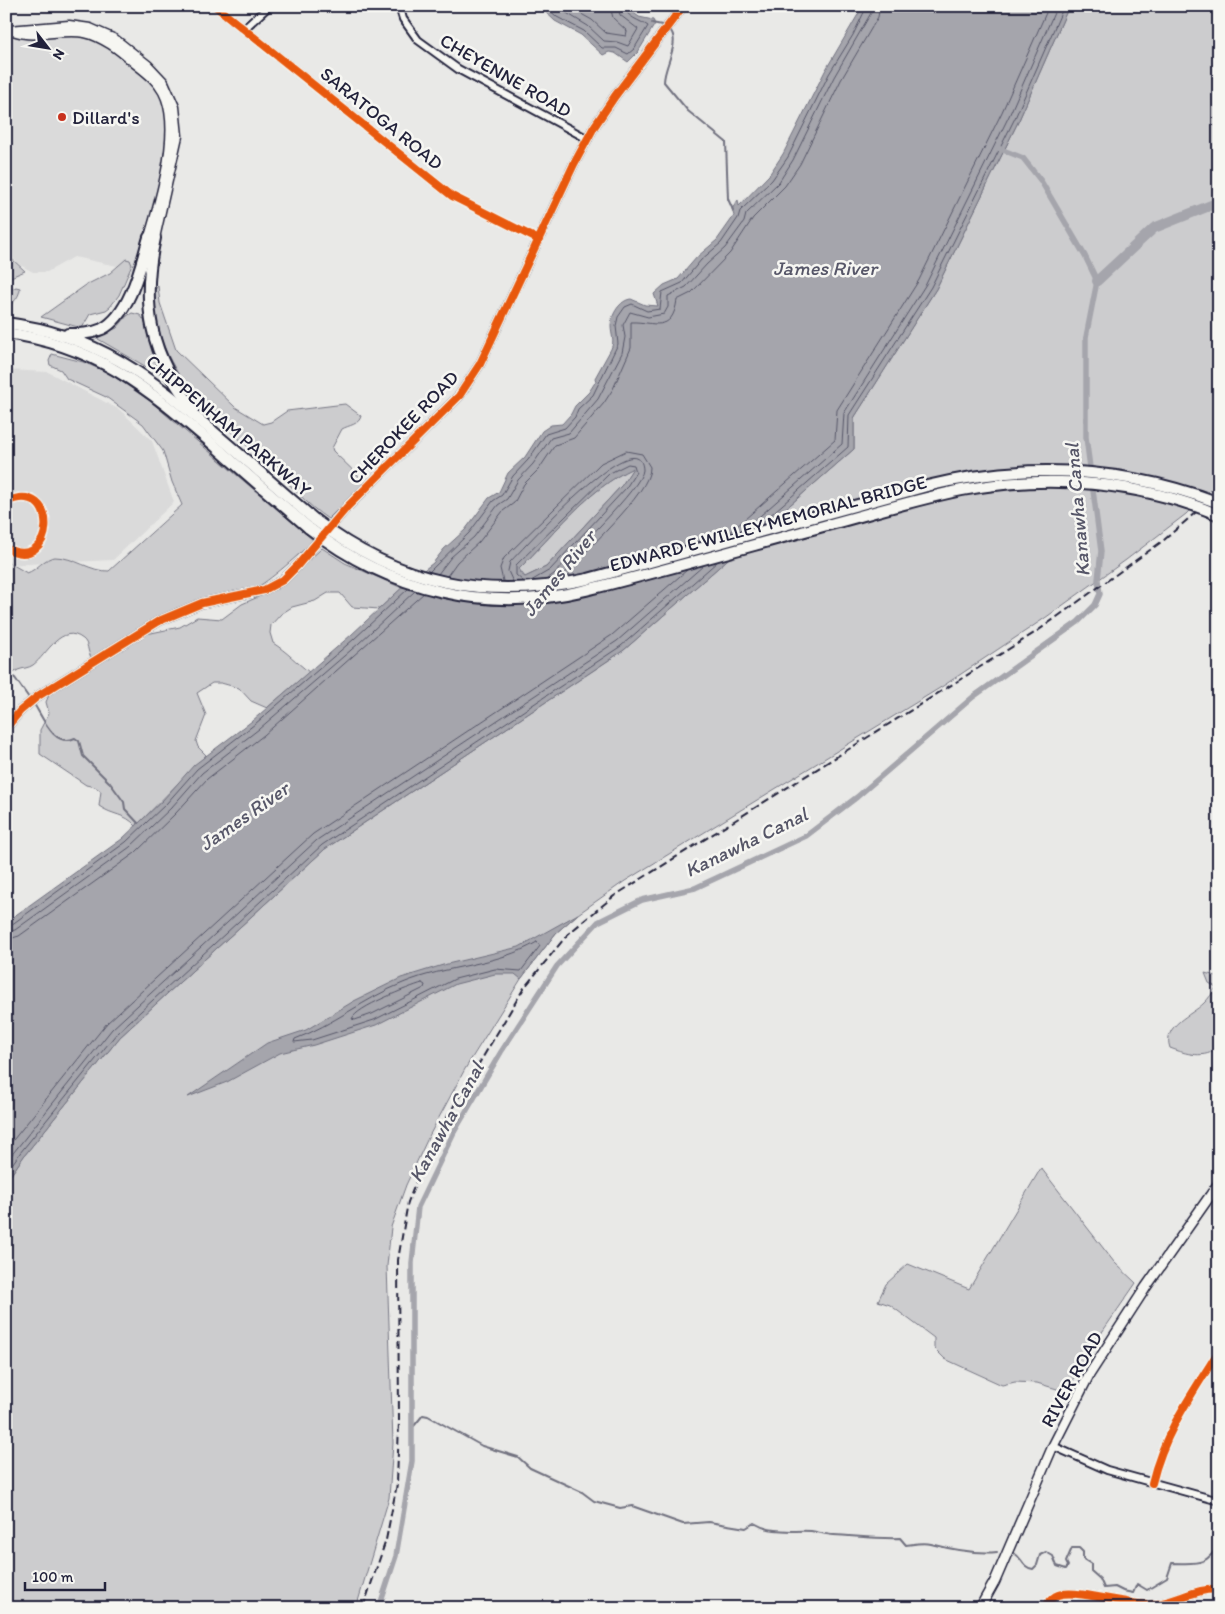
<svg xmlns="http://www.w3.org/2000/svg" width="1225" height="1614" font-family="Itim,sans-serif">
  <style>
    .built { fill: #dadada }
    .green { fill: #ccccce; stroke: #777784 }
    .water { fill: #a5a5ac; stroke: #71717f; fill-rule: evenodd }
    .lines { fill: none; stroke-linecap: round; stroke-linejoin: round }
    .shore { stroke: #565668; stroke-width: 1 }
    .stream { stroke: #71717f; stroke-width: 2 }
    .canal { stroke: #a5a5ac; stroke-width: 5.5 }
    .river { stroke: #a5a5ac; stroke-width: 10 }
    .minor-casing { stroke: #22223b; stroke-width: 10 }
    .tertiary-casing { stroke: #22223b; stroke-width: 11 }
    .secondary-casing { stroke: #22223b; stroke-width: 12 }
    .trunk-casing { stroke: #22223b; stroke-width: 14 }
    .minor { stroke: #f6f6f2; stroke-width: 6 }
    .tertiary { stroke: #f6f6f2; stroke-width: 8 }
    .secondary { stroke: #f6f6f2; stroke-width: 9 }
    .trunk { stroke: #f6f6f2; stroke-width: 10 }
    .rail { stroke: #22223b; stroke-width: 2; stroke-dasharray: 8 4; stroke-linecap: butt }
    .trunk-bridge-casing { stroke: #22223b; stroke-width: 14; stroke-linecap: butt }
    .trunk-bridge { stroke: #f6f6f2; stroke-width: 10 }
    .cycleway-casing { stroke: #f6f6f2; stroke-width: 11 }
    .cycleway { stroke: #e8590c; stroke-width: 8 }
    .poi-dot { fill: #c8321e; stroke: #f6f6f2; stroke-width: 2 }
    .labels { text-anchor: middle; stroke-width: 5; stroke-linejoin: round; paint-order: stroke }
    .street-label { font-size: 19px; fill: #22223b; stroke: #f6f6f2 }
    .poi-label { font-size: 19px; fill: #22223b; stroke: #f6f6f2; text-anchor: start }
    .water-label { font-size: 20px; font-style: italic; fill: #565668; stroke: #f6f6f2 }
  </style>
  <rect width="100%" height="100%" fill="#e9e9e7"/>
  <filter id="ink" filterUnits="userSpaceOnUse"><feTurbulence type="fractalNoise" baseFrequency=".02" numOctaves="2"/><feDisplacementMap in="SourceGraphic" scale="10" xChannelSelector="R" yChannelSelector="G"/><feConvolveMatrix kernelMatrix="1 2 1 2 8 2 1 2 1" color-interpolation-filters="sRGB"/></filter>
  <g filter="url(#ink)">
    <g class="built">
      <polygon points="6,33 46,38 79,33 116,49 166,95 172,143 136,270 74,257 47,272 33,272 20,265 10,255 6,255"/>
      <polygon points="6,370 48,372 120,410 152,441 174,502 113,560 6,565"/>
    </g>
    <g class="green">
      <polygon points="1069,6 1219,6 1219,481 1186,514 1126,560 1045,618 943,686 625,881 578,914 556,933 521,979 465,1069 428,1138 406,1185 391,1227 387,1266 393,1443 389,1498 356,1608 6,1608 6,1182 24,1156 120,1037 325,849 624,650 854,449 854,418 936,289 1019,120"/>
      <polygon points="6,249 12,259 25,271 6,279"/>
      <polygon points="126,259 130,260 132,265 119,295 110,307 106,310 90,314 82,328 41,317 86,285 110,273"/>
      <path d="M158,286L160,303L176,350L235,407L263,424L271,422L287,411L345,404L361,416C359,425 349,425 342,429L332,448L333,451L365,482L328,519C307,505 291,485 272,468C213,414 159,380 152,293Z"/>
      <path d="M16,287L20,288C20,296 13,304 6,308V292Z"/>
      <polygon points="132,313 140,315 144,320 161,373 157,373 98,339 98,336 117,328 127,316"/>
      <path d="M52,354L83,362L109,373L150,401L313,540C305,550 266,584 255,588C229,596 203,598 177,608C148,621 121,639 95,656L91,657C87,651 89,644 83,639C61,622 47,655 33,665C29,668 23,668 18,670C14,672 10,677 6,680V561L27,573C37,570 44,558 55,557C74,557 91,572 109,571L182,505L172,482L163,451L143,424L106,397L67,379L61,370L50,365L49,361Z"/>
      <path d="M634,467L622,485L546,567L525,577L519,569C554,534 588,489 634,467Z"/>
      <path d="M322,548L345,563L402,588L379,609L352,607L340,593H328L315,601L292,607L281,614L271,625L270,633L273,643C287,652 296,662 309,672L267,708L251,701L239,688L221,683H212L197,693L206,715L196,741L198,747L206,755L136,826C125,813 113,816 99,806L101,791L95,787L86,785L40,754V730L49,713L46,702L49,695L137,636L180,627L197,617L222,619L242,604L279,588Z"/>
      <path d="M1219,971V1047C1205,1060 1186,1054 1170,1048C1162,1025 1191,1016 1204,1003C1209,998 1213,993 1216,987L1209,983L1205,973L1216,976Z"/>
      <polygon points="1041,1168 1114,1262 1136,1283 1089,1351 1067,1392 1037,1383 1015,1382 1002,1385 945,1359 934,1348 934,1338 890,1305 878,1301 886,1284 908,1264 969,1289"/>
    </g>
    <g class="water">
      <polygon points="539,6 625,6 639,17 653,20 655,24 638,52 628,62 615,53 609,52 603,55 581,35 555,21"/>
      <path d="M863,6H1069L1019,120L936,289L854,418V449L624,650L325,849L120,1037L24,1156L6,1182V922L122,839L163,800L194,765L252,721L351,635L407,583L433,563L444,549L465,530L489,498L499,492L508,473L525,457L542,431L551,425L562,424L571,414L575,406L589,392L596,381L595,378L611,349C615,340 611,335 611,326C611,315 620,300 631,299L645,305L658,306L654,294L664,285L678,279L697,257L717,240L734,216L732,209L738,200L739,206L769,175L783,154L825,71ZM633,468L622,485L546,567L525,577L520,573L519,569C554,534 588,489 633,468Z"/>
      <polygon points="578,914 556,933 521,979 515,974 495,974 456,984 376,1025 314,1045 280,1053 227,1082 188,1097 267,1043 306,1030 354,1001 401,978 443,965 519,947"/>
    </g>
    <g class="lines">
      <g class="shore">
        <path d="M545,6L557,17L584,31L602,48H616L628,54L634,49L648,26C640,20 626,18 624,6"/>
        <polyline points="555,6 588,26 604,41 617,42 628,46 638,29 620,15 618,6"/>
        <polyline points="567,6 592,20 606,33 626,36 627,31 613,18 610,6"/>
        <polyline points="758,526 848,447 849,415 931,287 1015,118 1064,6"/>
        <polyline points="744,530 842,444 844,413 926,284 1009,116 1057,6"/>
        <polyline points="728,534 835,440 837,410 919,280 1002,112 1049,6"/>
        <polyline points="430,571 469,533 493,501 502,495 513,476 528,460 546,434 565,428 575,417 578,409 593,395 618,344 616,326 618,317 625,307 632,304 647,311 660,309 662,292 682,283 701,260 721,243 738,218 740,211 772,180 788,157 829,74 853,35 867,6"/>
        <polyline points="438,574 451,557 474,537 498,505 507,499 518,480 533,464 551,438 569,433 598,399 622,353 625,337 623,325 630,312 648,317 664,314 668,307 668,296 686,287 707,264 725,248 744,222 746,214 779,182 793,160 834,77 871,13 873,6"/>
        <path d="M447,576L457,562L479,542L503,511L514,503L524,484L539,469L555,445L574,438L604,403L613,389L631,348V322C653,321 672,335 677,300L691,293L730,253L753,218L785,186L800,164L841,80L878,17L880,6"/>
        <path d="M503,581L500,568L504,558L601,463L626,451L642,454L650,467C652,492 580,555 562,577"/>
        <polyline points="523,581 516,575 516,565 610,473 628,464 634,465 636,472 626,488 550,570 531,581"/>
        <path d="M513,582L508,571L510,562C519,553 641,416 643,470C643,486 569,557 554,574L547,579"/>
        <polyline points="6,926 11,925 126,842 166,804 197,769 255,724 354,639 408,589"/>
        <polyline points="6,932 15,930 130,847 171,808 202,773 259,729 358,644 415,591"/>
        <polyline points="6,940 19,936 135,853 176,813 207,779 264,735 424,593"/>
        <path d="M537,942L540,946L521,971L495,969L455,979L374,1020L312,1040L294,1042L295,1039C333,1025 365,998 403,983C446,965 497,966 537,942Z"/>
        <path d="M422,983L425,985L424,988L372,1014L355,1020L352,1019C356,1007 409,987 422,983Z"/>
        <polyline points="6,1149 107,1023 313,834 612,635 687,570"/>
        <polyline points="6,1162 112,1029 317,840 617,641 703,566"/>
        <polyline points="6,1173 20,1153 117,1033 322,845 621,646 717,562"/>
      </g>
      <g class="stream">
        <polyline points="652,23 662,25"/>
        <path d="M671,31C680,44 664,66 664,82L688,111L726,142L728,199L733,210"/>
        <polyline points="6,674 15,678 29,698"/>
        <path d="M34,704C43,718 54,748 75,738L79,741L83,756L110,783L124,802L125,809L138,823"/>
        <path d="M414,1426L423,1415L428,1416L482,1446L518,1457L530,1468L582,1492L594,1501L620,1508L632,1506L683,1524L709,1522L746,1528L754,1523C772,1534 791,1530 811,1531C819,1532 826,1535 834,1535C856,1536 878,1539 900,1538L906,1545C914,1544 924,1542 931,1544C950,1549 977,1554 997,1552"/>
        <path d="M1014,1553C1023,1558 1021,1567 1033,1569L1037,1565L1040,1555L1046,1552L1053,1556L1057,1566L1066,1569L1068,1566L1066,1562L1072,1548H1079L1083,1552V1559L1091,1564V1571L1100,1579L1104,1588L1115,1587L1123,1591L1133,1593L1137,1584L1147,1590L1167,1578L1172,1563C1196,1563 1206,1567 1219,1544"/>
      </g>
      <polyline class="canal" points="379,1608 396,1556 412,1461 412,1263 418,1207 454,1132 501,1052 557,966 598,922 642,900 695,888 806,836 857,797 973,697 1078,622 1095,605 1100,594 1098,580 1101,551 1086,437 1086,337 1097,281 1085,256 1041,181 1023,158 998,148"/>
      <polyline class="river" points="1097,281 1154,228 1219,202"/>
      <g class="minor-casing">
        <g id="minor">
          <polyline points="215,6 452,196 539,240"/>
          <polyline points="399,6 403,19 418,40 458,69 588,139"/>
          <polyline points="244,29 269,6"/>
          <path d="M6,502C61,477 56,575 6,548"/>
          <polyline points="1053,1446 1107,1470 1219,1501"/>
          <path d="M1152,1483C1164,1433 1191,1395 1219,1351"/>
          <path d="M1044,1608C1048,1603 1052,1597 1058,1595C1076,1589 1124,1604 1147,1605C1171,1606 1197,1586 1219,1590"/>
        </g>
      </g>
      <g class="tertiary-casing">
        <g id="tertiary">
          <polyline points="9,30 69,25 90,28 115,39 148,65 164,82 175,107 178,136 155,238"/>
          <path d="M13,31C38,40 60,28 85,33C103,37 119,50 133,62C144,71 156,79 163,92C182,128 160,199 149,237"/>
          <polyline points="6,728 20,711 38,696 159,621 202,603 264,590 283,580 297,566 347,507 459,396 480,364 574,164 594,127 615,96 683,6"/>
        </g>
      </g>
      <g class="secondary-casing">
        <polyline id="secondary" points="980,1608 995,1581 1053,1446 1089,1375 1146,1287 1219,1183"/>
      </g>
      <g class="trunk-casing">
        <g id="trunk">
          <path d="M155,238C141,302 149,358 194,408"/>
          <path d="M6,323C98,335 150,377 217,435C250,463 282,492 315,520"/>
          <path d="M6,333C97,345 147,388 214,445C245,473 277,500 309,528"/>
          <path d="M68,334C79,334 91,334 102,329C130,315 141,265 149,237"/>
        </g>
      </g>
      <use href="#minor" class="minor"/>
      <use href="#tertiary" class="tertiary"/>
      <use href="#secondary" class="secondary"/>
      <use href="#trunk" class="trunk"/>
      <polyline class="rail" points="363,1608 386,1540 397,1484 399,1421 398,1260 408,1202 423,1164 446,1119 524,988 568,934 614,896 1036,632 1164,540 1219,492"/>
      <g class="trunk-bridge-casing">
        <g id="trunk-bridge">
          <path d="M315,520C398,584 486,601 588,579L927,486C1025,462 1124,467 1219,503"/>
          <path d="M309,528C389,590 486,614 586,590C666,570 746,547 827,525C872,513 917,499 962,490C1047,474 1139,481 1219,515"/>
        </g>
      </g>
      <use href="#trunk-bridge" class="trunk-bridge"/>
      <g class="cycleway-casing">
        <g id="cycleway">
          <polyline points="215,6 452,196 539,240"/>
          <path d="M6,502C61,477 56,575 6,548"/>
          <polyline points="6,728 20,711 38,696 159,621 202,603 264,590 283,580 297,566 347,507 459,396 480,364 574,164 594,127 615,96 683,6"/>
          <path d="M1152,1483C1164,1433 1191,1395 1219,1351"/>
          <path d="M1044,1608C1048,1603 1052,1597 1058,1595C1076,1589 1124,1604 1147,1605C1171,1606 1197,1586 1219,1590"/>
        </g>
      </g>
      <use href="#cycleway" class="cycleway"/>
    </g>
  </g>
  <circle class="poi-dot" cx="62" cy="117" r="5"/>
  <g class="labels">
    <g class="street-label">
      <text transform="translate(506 75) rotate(30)" y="7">CHEYENNE ROAD</text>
      <text transform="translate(382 118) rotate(39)" y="7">SARATOGA ROAD</text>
      <text transform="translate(229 425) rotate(40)" y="7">CHIPPENHAM PARKWAY</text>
      <text transform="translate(403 427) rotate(-46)" y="7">CHEROKEE ROAD</text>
      <text transform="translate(768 523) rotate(-15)" y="7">EDWARD E WILLEY MEMORIAL BRIDGE</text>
      <text transform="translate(1071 1379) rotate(-61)" y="7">RIVER ROAD</text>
    </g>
    <g class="poi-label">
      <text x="72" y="124">Dillard's</text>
    </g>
    <g class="water-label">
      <text x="825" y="275">James River</text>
      <text transform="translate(1077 510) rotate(-95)" y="7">Kanawha Canal</text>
      <text transform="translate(559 573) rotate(-51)" y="7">James River</text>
      <text transform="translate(244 816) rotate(-35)" y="7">James River</text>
      <text transform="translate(746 842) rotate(-26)" y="7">Kanawha Canal</text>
      <text transform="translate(446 1122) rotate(-61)" y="7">Kanawha Canal</text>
    </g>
  </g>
  <rect width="1225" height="1614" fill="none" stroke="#f6f6f2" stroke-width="25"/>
  <rect x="12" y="12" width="1200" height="1589" fill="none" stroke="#22223b" stroke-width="2" filter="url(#ink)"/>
  <g transform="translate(48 48) rotate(121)" stroke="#f6f6f2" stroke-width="4" paint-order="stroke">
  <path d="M0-4L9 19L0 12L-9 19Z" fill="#22223b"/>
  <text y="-8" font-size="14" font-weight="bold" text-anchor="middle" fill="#22223b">N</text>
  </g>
  <path d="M25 1582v8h80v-8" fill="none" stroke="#22223b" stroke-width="2.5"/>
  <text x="32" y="1582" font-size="15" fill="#22223b" stroke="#f6f6f2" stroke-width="4" paint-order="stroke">100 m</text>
</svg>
